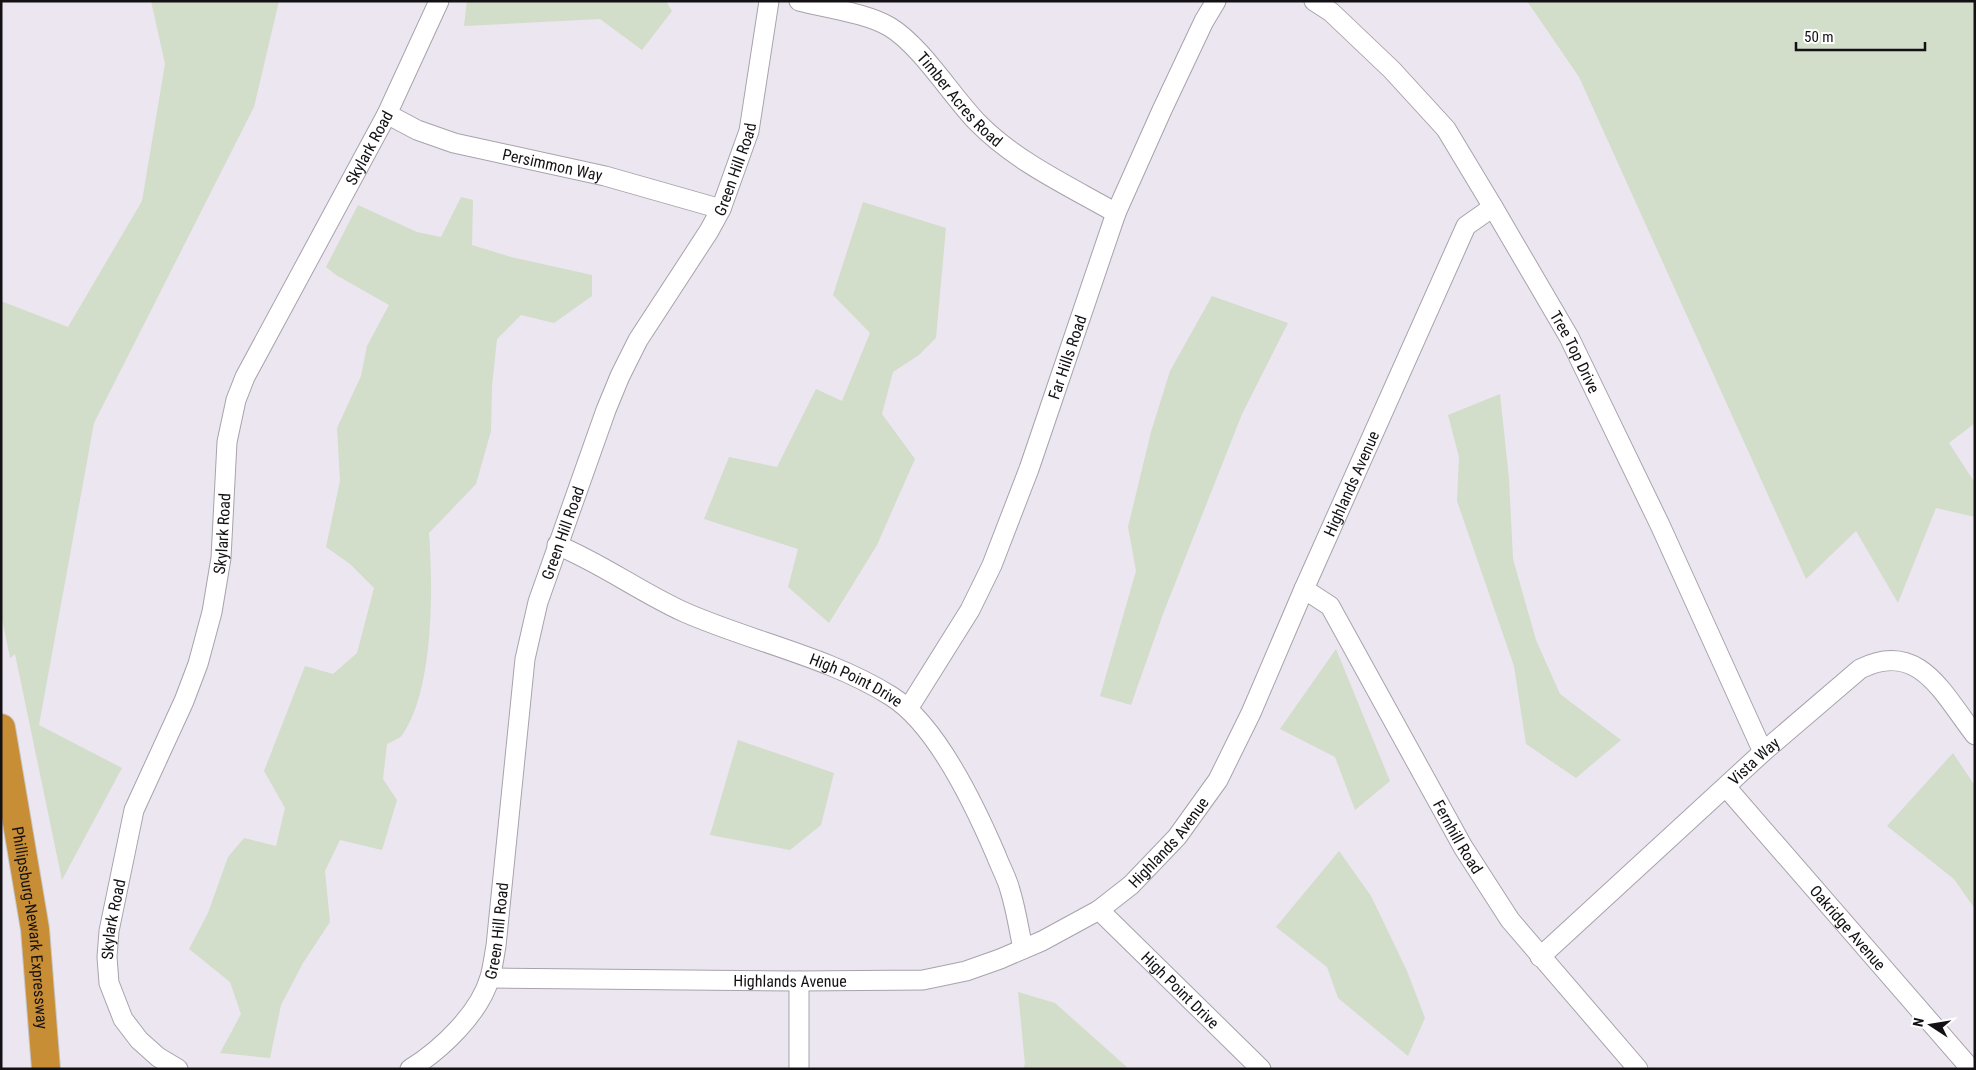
<svg xmlns="http://www.w3.org/2000/svg" width="1976" height="1070" font-family="'Roboto Condensed',sans-serif">
  <style>
    .green { fill: #d2ddca }
    .lines { fill: none; stroke-linecap: round; stroke-linejoin: round }
    .street-casing { stroke: #a8a2ac; stroke-width: 21 }
    .highway-casing { stroke: #c6c6c7; stroke-width: 30 }
    .street { stroke: #fff; stroke-width: 19 }
    .highway { stroke: #c88e35; stroke-width: 28 }
    .labels { text-anchor: middle; stroke-width: 4; stroke-linejoin: round; paint-order: stroke }
    .street-label { font-size: 16px; fill: #131114; stroke: #fff }
  </style>
  <rect width="100%" height="100%" fill="#ece6f0"/>
  <g class="green">
    <polygon points="151,1 279,1 254,107 94,423 39,725 122,768 62,880 15,654 10,658 1,614 1,301 68,327 142,201 165,64"/>
    <polygon points="467,1 666,1 672,11 642,50 600,19 464,26"/>
    <polygon points="1527,1 1975,1 1975,423 1949,443 1975,483 1975,517 1936,508 1898,603 1856,531 1806,579 1579,77"/>
    <path d="M461,197L473,200L472,245L511,257L592,275V296L554,323L521,315L497,339L492,386L491,431L476,484L429,533C433,588 434,688 403,734C400,739 392,741 387,744L383,779L397,800L382,850L340,840L325,871L330,922L303,963L281,1005L270,1058L220,1053L241,1014L230,982L189,949L208,913L228,857L244,838L276,846L285,808L264,771L305,666L333,674L357,653L374,588L350,564L326,547L340,481L337,428L361,376L367,346L389,305L336,275L326,267L358,205L417,232L441,237Z"/>
    <polygon points="863,202 946,228 936,338 919,355 893,372 882,414 915,459 877,545 829,623 788,587 798,549 704,519 729,457 777,467 816,389 842,401 870,333 833,295"/>
    <polygon points="1212,296 1288,323 1242,414 1163,614 1131,705 1100,696 1136,571 1128,527 1151,432 1170,371"/>
    <polygon points="1500,394 1509,479 1513,559 1536,640 1560,694 1621,740 1576,778 1526,744 1514,666 1457,501 1459,457 1448,415"/>
    <polygon points="1336,649 1390,781 1355,810 1335,757 1280,729"/>
    <polygon points="738,740 834,773 821,825 790,850 710,835"/>
    <polygon points="1953,753 1975,786 1975,909 1954,879 1887,826"/>
    <polygon points="1339,851 1371,896 1407,971 1425,1018 1408,1056 1338,998 1327,967 1276,927"/>
    <polygon points="1018,992 1055,1003 1129,1069 1023,1069 1025,1064"/>
  </g>
  <g class="lines">
    <g class="street-casing">
      <g id="street">
        <path id="s1" d="M799,1C826,8 867,13 890,27C921,46 951,95 977,122C1016,162 1069,186 1116,213"/>
        <path id="s2" d="M1314,1L1331,12L1392,70L1446,129L1493,207L1569,337L1660,525L1763,752"/>
        <path id="s3" d="M387,114L417,130L454,143L605,176L721,209"/>
        <path id="s4" d="M557,545C601,563 640,592 684,612C752,642 827,656 891,696C936,724 975,806 996,855C1000,866 1007,878 1010,890C1016,909 1019,930 1023,949"/>
        <path id="s5" d="M1304,589L1330,606L1463,847L1510,920L1638,1069"/>
        <path id="s6" d="M908,709L970,610L992,565L1029,469L1116,213L1162,110L1204,21L1216,1"/>
        <path id="s7" d="M1726,787L1971,1069"/>
        <path id="s8" d="M1099,910L1261,1069"/>
        <path id="s9" d="M1540,957L1763,752L1860,669C1919,639 1943,694 1975,735"/>
        <path id="s10" d="M490,978L799,981L923,980L966,971L1000,959L1042,941L1099,910L1131,885L1177,837L1218,780L1251,713L1304,589L1466,226L1493,207"/>
        <polyline points="799,981 799,1069"/>
        <path id="s11" d="M178,1069L158,1057L139,1040L123,1019L109,983L107,957L109,931L134,810L184,701L198,664L212,612L221,558L227,442L236,400L245,377L387,114L439,1"/>
        <path id="s12" d="M410,1069C441,1050 480,1013 490,977C493,967 494,956 496,946L525,659L538,602L606,410L620,376L638,340L709,231L721,209L749,131L769,1"/>
      </g>
    </g>
    <g class="highway-casing">
      <g id="highway">
        <path id="s13" d="M1,728L35,929L46,1069"/>
      </g>
    </g>
    <use href="#street" class="street"/>
    <use href="#highway" class="highway"/>
  </g>
  <g class="labels">
    <g class="street-label">
      <text dy="6" stroke="none"><textPath href="#s1" startOffset="196">Timber Acres Road</textPath></text>
      <text dy="6" stroke="none"><textPath href="#s11" startOffset="1002">Skylark Road</textPath></text>
      <text dy="6" stroke="none"><textPath href="#s3" startOffset="174">Persimmon Way</textPath></text>
      <text dy="6" stroke="none"><textPath href="#s12" startOffset="981">Green Hill Road</textPath></text>
      <text dy="6" stroke="none"><textPath href="#s2" startOffset="442">Tree Top Drive</textPath></text>
      <text dy="6" stroke="none"><textPath href="#s6" startOffset="388">Far Hills Road</textPath></text>
      <text dy="6" stroke="none"><textPath href="#s10" startOffset="1126">Highlands Avenue</textPath></text>
      <text dy="6" stroke="none"><textPath href="#s12" startOffset="576">Green Hill Road</textPath></text>
      <text dy="6" stroke="none"><textPath href="#s11" startOffset="582">Skylark Road</textPath></text>
      <text dy="6" stroke="none"><textPath href="#s4" startOffset="329">High Point Drive</textPath></text>
      <text dy="6" stroke="none"><textPath href="#s9" startOffset="290">Vista Way</textPath></text>
      <text dy="6" stroke="none"><textPath href="#s5" startOffset="295">Fernhill Road</textPath></text>
      <text dy="6" stroke="none"><textPath href="#s10" startOffset="721">Highlands Avenue</textPath></text>
      <text dy="6" stroke="none"><textPath href="#s11" startOffset="178">Skylark Road</textPath></text>
      <text dy="6" stroke="none"><textPath href="#s13" startOffset="202">Phillipsburg-Newark Expressway</textPath></text>
      <text dy="6" stroke="none"><textPath href="#s7" startOffset="186">Oakridge Avenue</textPath></text>
      <text dy="6" stroke="none"><textPath href="#s12" startOffset="171">Green Hill Road</textPath></text>
      <text dy="6" stroke="none"><textPath href="#s10" startOffset="300">Highlands Avenue</textPath></text>
      <text dy="6" stroke="none"><textPath href="#s8" startOffset="114">High Point Drive</textPath></text>
    </g>
  </g>
  <rect width="1976" height="1070" fill="none" stroke="#131114" stroke-width="5"/>
  <g transform="translate(1931 1025) rotate(282)" stroke="#ffffff" stroke-width="4" paint-order="stroke">
  <path d="M0-4L9 19L0 12L-9 19Z" fill="#131114"/>
  <text y="-8" font-size="14" font-weight="bold" text-anchor="middle" fill="#131114">N</text>
  </g>
  <path d="M1796 42v8h129v-8" fill="none" stroke="#131114" stroke-width="2.5"/>
  <text x="1804" y="42" font-size="15" fill="#131114" stroke="#ffffff" stroke-width="4" paint-order="stroke">50 m</text>
</svg>
